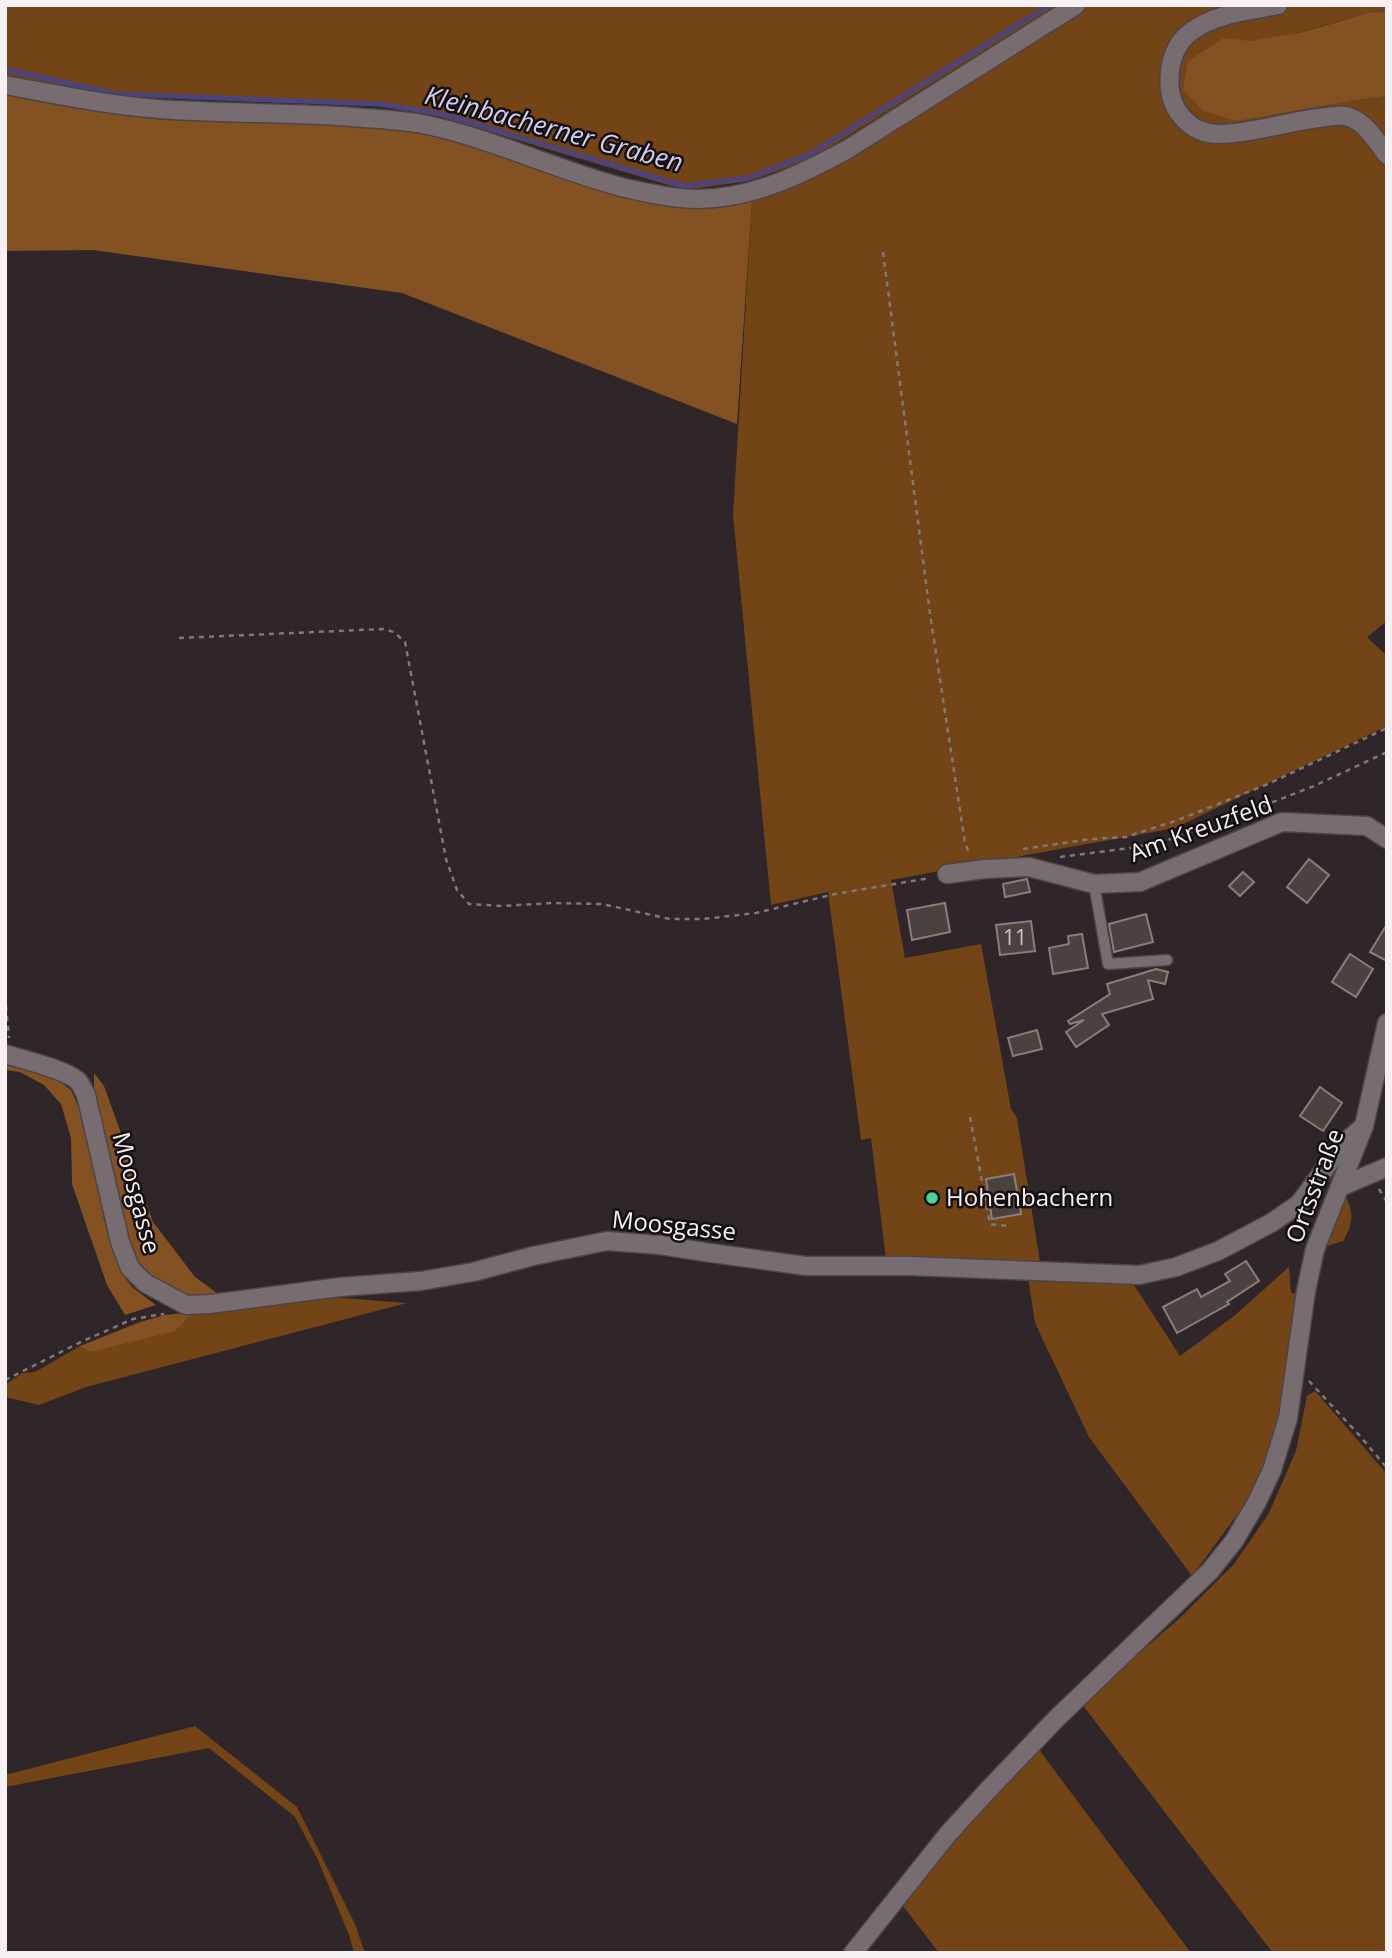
<svg xmlns="http://www.w3.org/2000/svg" width="1392" height="1958" font-family="'Open Sans',sans-serif">
  <style>
    .green { fill: #734516 }
    .forest { fill: #845222 }
    .lines { fill: none; stroke-linecap: round; stroke-linejoin: round }
    .stream { stroke: #4b447d; stroke-width: 5 }
    .building { fill: #4b413f; stroke: #897e7c; stroke-width: 2 }
    .service-casing { stroke: #4c4547; stroke-width: 13 }
    .minor-casing { stroke: #4c4547; stroke-width: 21 }
    .path { stroke: #80797c; stroke-width: 2.5; stroke-dasharray: 5 5; stroke-linecap: butt }
    .service { stroke: #776d70; stroke-width: 10 }
    .minor { stroke: #776d70; stroke-width: 18 }
    .poi-dot { fill: #4cd39b; stroke: #141011; stroke-width: 2.5 }
    .labels { text-anchor: middle; stroke-width: 5; stroke-linejoin: round; paint-order: stroke }
    .number-label { font-size: 21px; fill: #cbc4c5 }
    .street-label { font-size: 24px; fill: #f6f0f2; stroke: #141011 }
    .poi-label { font-size: 24px; fill: #f6f0f2; stroke: #141011; text-anchor: start }
    .water-label { font-size: 26px; font-style: italic; fill: #cfcdf1; stroke: #141011 }
  </style>
  <rect width="100%" height="100%" fill="#2e2629"/>
  <g class="green">
    <polygon points="5,5 1057,5 811,159 749,181 685,190 437,116 379,106 219,100 117,94 5,76"/>
    <path d="M1086,5H1387V12C1341,16 1298,38 1251,41C1243,42 1233,39 1224,38L1349,101L1387,96V621L1367,637L1387,656V726L1175,828L891,880L905,958L981,944L1011,1109L1017,1118L1040,1262L886,1259L871,1138L861,1140L828,892L771,905L733,515L752,201L827,168Z"/>
    <path d="M1344,1193C1354,1213 1354,1222 1343,1241L1324,1247Z"/>
    <polygon points="1289,1267 1291,1293 1298,1294 1291,1367 1272,1447 1248,1500 1192,1576 1089,1437 1035,1323 1028,1277 1134,1285 1180,1356 1234,1316"/>
    <polygon points="329,1297 407,1303 86,1387 39,1405 5,1397 5,1385 22,1373 35,1372 80,1346 90,1352 193,1312"/>
    <polygon points="1315,1391 1387,1474 1387,1953 1273,1953 1081,1703 1180,1618 1234,1564 1269,1513 1296,1451 1307,1396"/>
    <polygon points="195,1726 297,1807 355,1924 365,1953 354,1953 349,1935 318,1860 295,1817 209,1748 5,1787 5,1775"/>
    <polygon points="1037,1747 1191,1953 939,1953 900,1902"/>
  </g>
  <g class="forest">
    <polygon points="1387,12 1387,96 1349,101 1236,121 1204,111 1183,90 1188,61 1224,38 1250,41 1299,33 1369,13"/>
    <polygon points="5,88 214,118 411,129 686,202 752,201 737,424 402,293 93,250 5,251"/>
    <polygon points="5,1065 29,1070 56,1079 71,1090 81,1113 106,1228 122,1274 133,1288 156,1305 125,1315 107,1285 72,1184 71,1138 61,1104 44,1085 20,1072 5,1070"/>
    <polygon points="94,1073 104,1086 153,1222 195,1277 221,1296 181,1297 162,1287 139,1265 118,1206 94,1089"/>
    <polygon points="193,1312 175,1331 90,1352 80,1346 140,1322 165,1315"/>
  </g>
  <g class="lines">
    <polyline class="stream" points="5,69 117,94 379,104 438,113 684,186 748,178 810,154 1049,5"/>
  </g>
  <g class="building">
    <polygon points="1309,859 1329,875 1307,903 1287,887"/>
    <polygon points="1243,872 1254,882 1240,896 1229,886"/>
    <polygon points="1027,879 1030,892 1005,897 1003,884"/>
    <polygon points="945,903 950,932 912,940 907,910"/>
    <polygon points="1146,914 1153,942 1114,952 1109,924"/>
    <polygon points="1031,921 1035,951 1000,955 996,925"/>
    <polygon points="1387,924 1387,961 1370,952"/>
    <polygon points="1082,934 1088,968 1053,974 1049,948 1069,944 1068,936"/>
    <polygon points="1350,954 1373,969 1356,997 1332,982"/>
    <polygon points="1156,969 1168,972 1165,984 1148,980 1153,999 1102,1014 1109,1025 1076,1047 1066,1032 1084,1020 1070,1024 1068,1021 1110,994 1107,984"/>
    <polygon points="1037,1030 1042,1049 1013,1056 1008,1038"/>
    <polygon points="1320,1087 1342,1103 1323,1131 1300,1116"/>
    <polygon points="1014,1174 1021,1214 992,1219 986,1179"/>
    <polygon points="1246,1261 1259,1281 1227,1302 1229,1304 1177,1333 1163,1307 1197,1289 1201,1297 1230,1281 1225,1274"/>
  </g>
  <g class="lines">
    <g class="service-casing">
      <polyline id="service" points="1094,884 1108,964 1167,960"/>
    </g>
    <g class="minor-casing">
      <g id="minor">
        <path d="M1278,5C1249,11 1217,13 1192,31C1179,40 1172,55 1170,71C1168,89 1171,107 1185,120C1193,129 1206,134 1218,134C1250,134 1286,122 1318,118C1326,117 1336,115 1345,116C1364,119 1376,141 1387,155"/>
        <path d="M5,85C61,95 116,107 173,110C228,113 283,113 338,116C364,118 391,119 417,123C488,136 555,170 625,188C649,193 674,199 698,199C752,199 802,174 848,149L1076,5"/>
        <polyline points="947,874 985,869 1029,867 1094,884 1140,882 1282,822 1367,826 1387,839"/>
        <path d="M5,1054C22,1059 67,1070 78,1081C82,1085 83,1090 86,1095L120,1242L130,1268L145,1283L186,1305L210,1304L340,1287L421,1281L473,1272L533,1256L607,1241L660,1245L704,1252L806,1266H909L1139,1275L1176,1267L1218,1251L1271,1223L1299,1204L1343,1144L1364,1126"/>
        <polyline points="1340,1187 1387,1167"/>
        <polyline points="853,1953 948,1834 989,1789 1056,1719 1210,1571 1234,1541 1257,1502 1272,1470 1288,1418 1306,1291 1315,1249 1364,1126 1387,1023"/>
      </g>
    </g>
    <g class="path">
      <polyline points="883,252 930,614 965,843 970,855"/>
      <polyline points="179,638 383,629 394,632 405,642 446,859 457,890 469,904 502,906 552,903 602,904 670,919 703,919 756,913 835,894 930,878"/>
      <polyline points="1023,849 1091,839 1126,837 1178,820 1268,784 1387,728"/>
      <polyline points="1060,857 1130,848 1165,841 1245,813 1314,786 1387,752"/>
      <polyline points="5,996 9,1038"/>
      <polyline points="970,1117 990,1224 1008,1226"/>
      <polyline points="1379,1189 1387,1202"/>
      <polyline points="5,1380 83,1341 133,1319 164,1314"/>
      <polyline points="1309,1381 1360,1436 1387,1468"/>
    </g>
    <use href="#service" class="service"/>
    <use href="#minor" class="minor"/>
  </g>
  <circle class="poi-dot" cx="932" cy="1198" r="7"/>
  <g class="labels">
    <g class="number-label">
      <text x="1015" y="945">11</text>
    </g>
    <g class="street-label">
      <text transform="translate(1201 829) rotate(-20)" y="8">Am Kreuzfeld</text>
      <text transform="translate(1315 1186) rotate(-69)" y="8">Ortsstraße</text>
      <text transform="translate(136 1193) rotate(75)" y="8">Moosgasse</text>
      <text transform="translate(674 1226) rotate(6)" y="8">Moosgasse</text>
    </g>
    <g class="poi-label">
      <text x="946" y="1206">Hohenbachern</text>
    </g>
    <g class="water-label">
      <text transform="translate(554 129) rotate(15)" y="9">Kleinbacherner Graben</text>
    </g>
  </g>
  <rect width="1392" height="1958" fill="none" stroke="#f6f0f2" stroke-width="14"/>
</svg>
